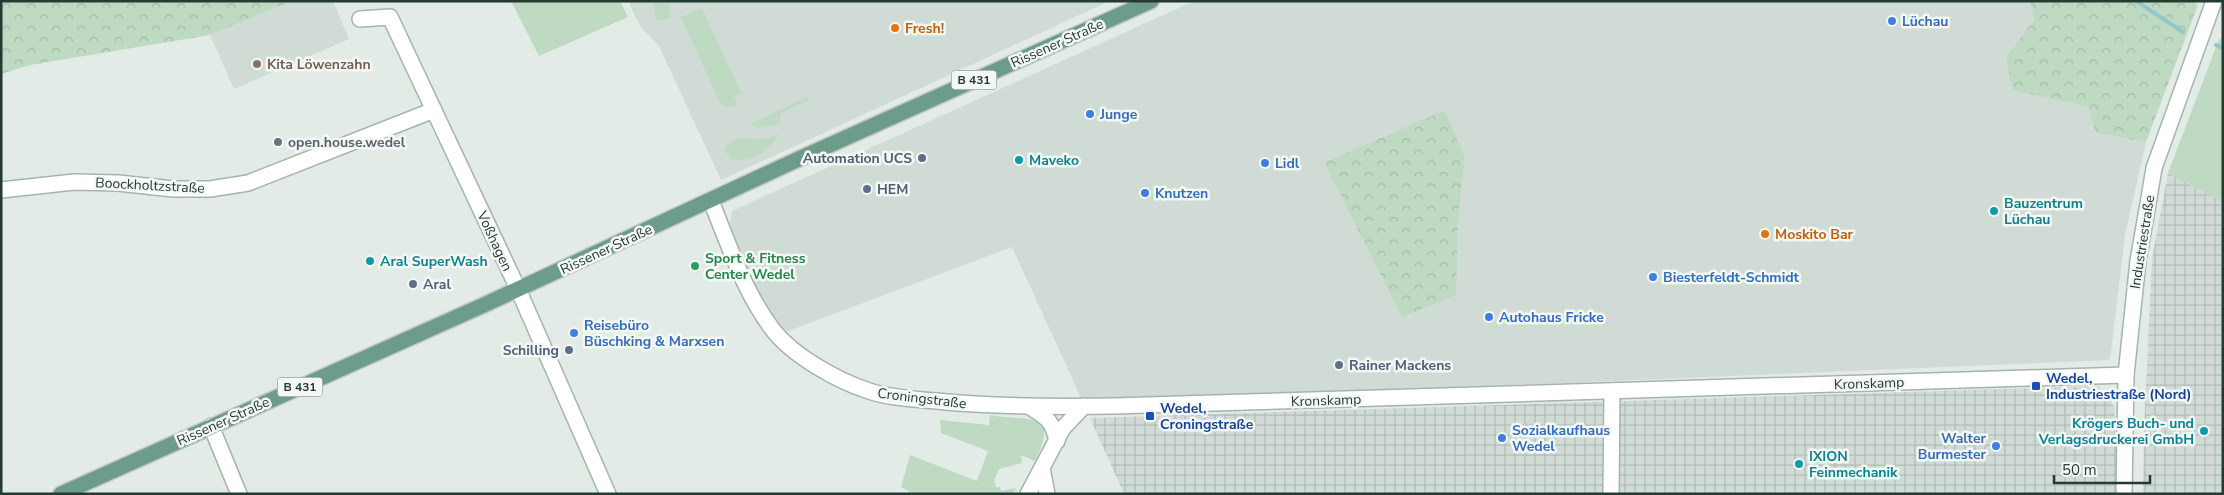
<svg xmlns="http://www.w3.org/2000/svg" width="2224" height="495" font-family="'Nunito Sans',sans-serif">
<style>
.built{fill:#d1dbd5}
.industrial{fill:url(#industrial-grid)}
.grass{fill:#bedac3}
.forest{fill:url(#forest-crowns)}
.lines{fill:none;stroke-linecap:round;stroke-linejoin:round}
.stream{stroke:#91c8ca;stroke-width:4}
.street-casing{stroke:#a6b3ad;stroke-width:18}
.secondary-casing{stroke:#a3b6ad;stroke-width:18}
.primary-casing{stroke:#c2c8c6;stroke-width:18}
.street{stroke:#fff;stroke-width:15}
.secondary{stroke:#fff;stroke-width:15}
.primary{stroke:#6d9c8a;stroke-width:15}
.shop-dot{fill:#3f7fe0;stroke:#f3f8f5;stroke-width:2}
.food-dot{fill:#e8710a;stroke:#f3f8f5;stroke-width:2}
.education-dot{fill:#8d6e63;stroke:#f3f8f5;stroke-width:2}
.worship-dot{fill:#6b7280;stroke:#f3f8f5;stroke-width:2}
.service-dot{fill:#5c6f8a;stroke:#f3f8f5;stroke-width:2}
.culture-dot{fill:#0f9aa8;stroke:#f3f8f5;stroke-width:2}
.leisure-dot{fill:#2e9e5b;stroke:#f3f8f5;stroke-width:2}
.transit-dot{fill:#1a4fb4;stroke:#f3f8f5;stroke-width:2}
.labels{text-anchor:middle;stroke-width:5;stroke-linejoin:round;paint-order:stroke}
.shield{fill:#f3f8f5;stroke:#63746c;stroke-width:1}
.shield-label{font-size:12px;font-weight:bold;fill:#253b32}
.shop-label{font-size:14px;font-weight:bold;fill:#366cbe;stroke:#f3f8f5;text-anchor:start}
.food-label{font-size:14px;font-weight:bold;fill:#c56008;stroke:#f3f8f5;text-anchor:start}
.street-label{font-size:14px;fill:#253b32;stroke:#f3f8f5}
.education-label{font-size:14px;font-weight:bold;fill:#785e54;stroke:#f3f8f5;text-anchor:start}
.worship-label{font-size:14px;font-weight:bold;fill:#5b616d;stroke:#f3f8f5;text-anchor:start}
.service-label{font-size:14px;font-weight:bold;fill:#4e5e75;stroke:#f3f8f5;text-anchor:start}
.culture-label{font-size:14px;font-weight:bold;fill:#0d838f;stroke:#f3f8f5;text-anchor:start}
.leisure-label{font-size:14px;font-weight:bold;fill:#27864d;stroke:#f3f8f5;text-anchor:start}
.transit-label{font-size:14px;font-weight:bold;fill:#164399;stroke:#f3f8f5;text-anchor:start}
</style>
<defs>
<pattern id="industrial-grid" width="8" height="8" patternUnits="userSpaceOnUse" patternTransform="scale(1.25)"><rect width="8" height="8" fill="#d1dbd5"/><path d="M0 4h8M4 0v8" fill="none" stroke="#b3bdb7"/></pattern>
<pattern id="forest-crowns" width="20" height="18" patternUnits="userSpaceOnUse" patternTransform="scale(1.25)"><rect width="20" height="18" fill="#bedac3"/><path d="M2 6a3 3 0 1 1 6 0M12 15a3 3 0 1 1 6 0" fill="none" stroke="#a3bca8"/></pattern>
</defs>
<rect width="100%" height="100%" fill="#e3ebe7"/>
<g class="built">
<path d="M292,1H333L349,39L234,89L210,35Z"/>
<path d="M628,1H1110L721,180L659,46L640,26Z"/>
<path d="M1194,1H2030L2034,20L2006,57L2012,90L2088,107L2096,133L2146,142L2125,235L2110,360L1540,384L1082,400L1012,247L783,333L762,302L729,227L732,211Z"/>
</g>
<g class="industrial">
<path d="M2168,173L2223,202V494H2143L2144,429L2152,259Z"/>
<path d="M2099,386L2114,406L2118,494H1124L1090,418Z"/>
</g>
<g class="grass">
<path d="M511,1H620L628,17L539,56Z"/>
<path d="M652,1H670V18L656,21Z"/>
<path d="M702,8L741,93L734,96L738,105C731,108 726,108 720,103L681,17Z"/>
<path d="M2219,39L2223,40V202L2168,173Z"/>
<path d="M807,97L809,100L781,113L779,124C769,127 758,130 750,124Z"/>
<path d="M779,134C770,149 753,164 735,159L733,162L725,152L726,146C738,134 748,140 763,139C768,138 774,136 779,134Z"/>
<path d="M990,415C1026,422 1061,409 1035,461L1021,455L1022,463L999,469L994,480L996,487H1000L1001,491L1016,488L1013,494H913L901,487L910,455L977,481L988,451L941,433L940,420L989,425Z"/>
</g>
<g class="forest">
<path d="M1,1H292L210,35L30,65L1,74Z"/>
<path d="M2030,1H2192L2198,5L2146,142L2096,133L2088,107L2012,90L2006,57L2034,20Z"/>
<path d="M1445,110L1465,158L1458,218L1456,295L1402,317L1324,163Z"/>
</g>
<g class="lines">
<g class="stream">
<path d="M2136,1L2183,32"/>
<path d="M2216,45L2223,48"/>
</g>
<g class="street-casing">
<g id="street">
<path d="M360,19L390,17L518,289L608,494"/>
<path d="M1,190L74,182L118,183L173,189H210L248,183L434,110"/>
<path d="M711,201C729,245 744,292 773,330C793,356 838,381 869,391C890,398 914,399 936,401C996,407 1055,407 1114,406L2126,375"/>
<path d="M1030,407C1047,418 1052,420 1057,441"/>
<path d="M211,426L239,494"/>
<path d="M1042,468L1047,494"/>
<path d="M1028,494L1063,428L1084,406"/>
<path d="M1611,494L1612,391"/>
</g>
</g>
<g class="secondary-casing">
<path id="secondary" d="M2124,494L2126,375L2138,261L2149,198L2154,168L2214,1"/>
</g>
<g class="primary-casing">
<path id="primary" d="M61,494L486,304L803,157L1151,1"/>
</g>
<use href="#street" class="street"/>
<use href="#secondary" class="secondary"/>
<use href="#primary" class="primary"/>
</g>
<g class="shop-dot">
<circle cx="1892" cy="21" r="5"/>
<circle cx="1090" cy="114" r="5"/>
<circle cx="1265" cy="163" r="5"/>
<circle cx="1145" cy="193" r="5"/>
<circle cx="1653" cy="277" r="5"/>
<circle cx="1489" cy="317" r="5"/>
<circle cx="574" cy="333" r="5"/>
<circle cx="1502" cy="438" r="5"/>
<circle cx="1996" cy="446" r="5"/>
</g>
<g class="food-dot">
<circle cx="895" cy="28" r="5"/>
<circle cx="1765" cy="234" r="5"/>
</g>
<circle class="education-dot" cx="257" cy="64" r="5"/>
<circle class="worship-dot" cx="278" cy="142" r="5"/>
<g class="service-dot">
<circle cx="922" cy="158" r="5"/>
<circle cx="867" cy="189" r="5"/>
<circle cx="413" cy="284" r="5"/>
<circle cx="569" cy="350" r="5"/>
<circle cx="1339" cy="365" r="5"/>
</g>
<g class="culture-dot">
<circle cx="1019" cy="160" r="5"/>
<circle cx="1994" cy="211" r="5"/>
<circle cx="370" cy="261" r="5"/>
<circle cx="2204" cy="431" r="5"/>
<circle cx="1799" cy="464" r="5"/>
</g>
<circle class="leisure-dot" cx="695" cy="266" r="5"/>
<g class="transit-dot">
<rect x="2031" y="381" width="10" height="10" rx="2.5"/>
<rect x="1145" y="411" width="10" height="10" rx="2.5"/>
</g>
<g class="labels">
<g class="shield">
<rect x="951.5" y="70.5" width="45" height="19" rx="4"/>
<rect x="277.5" y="377.5" width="45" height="19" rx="4"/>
</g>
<g class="shield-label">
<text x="974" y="84">B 431</text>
<text x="300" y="391">B 431</text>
</g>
<g class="shop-label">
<text x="1902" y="26">Lüchau</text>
<text x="1100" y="119">Junge</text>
<text x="1275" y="168">Lidl</text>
<text x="1155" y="198">Knutzen</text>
<text x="1663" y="282">Biesterfeldt-Schmidt</text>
<text x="1499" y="322">Autohaus Fricke</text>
<text x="584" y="330">Reisebüro<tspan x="584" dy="16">Büschking &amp; Marxsen</tspan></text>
<text x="1512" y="435">Sozialkaufhaus<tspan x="1512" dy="16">Wedel</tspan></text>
<text x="1986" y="443" text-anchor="end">Walter<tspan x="1986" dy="16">Burmester</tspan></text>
</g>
<g class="food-label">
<text x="905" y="33">Fresh!</text>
<text x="1775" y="239">Moskito Bar</text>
</g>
<g class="street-label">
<text transform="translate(1057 43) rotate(-24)" y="5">Rissener Straße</text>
<text transform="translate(150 185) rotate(3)" y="5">Boockholtzstraße</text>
<text transform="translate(495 241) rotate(65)" y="5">Voßhagen</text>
<text transform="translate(2142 242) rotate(-81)" y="5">Industriestraße</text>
<text transform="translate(606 249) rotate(-25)" y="5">Rissener Straße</text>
<text transform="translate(1869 383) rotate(-2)" y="5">Kronskamp</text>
<text transform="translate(922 398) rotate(7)" y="5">Croningstraße</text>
<text transform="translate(1326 400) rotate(-2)" y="5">Kronskamp</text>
<text transform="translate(223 421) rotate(-24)" y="5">Rissener Straße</text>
</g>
<g class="education-label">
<text x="267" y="69">Kita Löwenzahn</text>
</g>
<g class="worship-label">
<text x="288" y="147">open.house.wedel</text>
</g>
<g class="service-label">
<text x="912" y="163" text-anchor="end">Automation UCS</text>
<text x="877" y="194">HEM</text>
<text x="423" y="289">Aral</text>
<text x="559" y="355" text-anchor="end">Schilling</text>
<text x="1349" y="370">Rainer Mackens</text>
</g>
<g class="culture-label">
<text x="1029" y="165">Maveko</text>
<text x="2004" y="208">Bauzentrum<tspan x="2004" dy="16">Lüchau</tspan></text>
<text x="380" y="266">Aral SuperWash</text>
<text x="2194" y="428" text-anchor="end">Krögers Buch- und<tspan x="2194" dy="16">Verlagsdruckerei GmbH</tspan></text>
<text x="1809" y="461">IXION<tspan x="1809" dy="16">Feinmechanik</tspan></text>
</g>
<g class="leisure-label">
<text x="705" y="263">Sport &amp; Fitness<tspan x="705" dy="16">Center Wedel</tspan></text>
</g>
<g class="transit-label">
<text x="2046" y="383">Wedel,<tspan x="2046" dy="16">Industriestraße (Nord)</tspan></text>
<text x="1160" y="413">Wedel,<tspan x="1160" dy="16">Croningstraße</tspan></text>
</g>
</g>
<rect width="2224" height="495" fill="none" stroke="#253b32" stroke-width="5"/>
<path d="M2054 475v8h96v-8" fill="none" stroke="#253b32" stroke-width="2.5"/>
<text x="2062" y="475" font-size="15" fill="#253b32" stroke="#f3f8f5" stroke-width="4" paint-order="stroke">50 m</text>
</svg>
